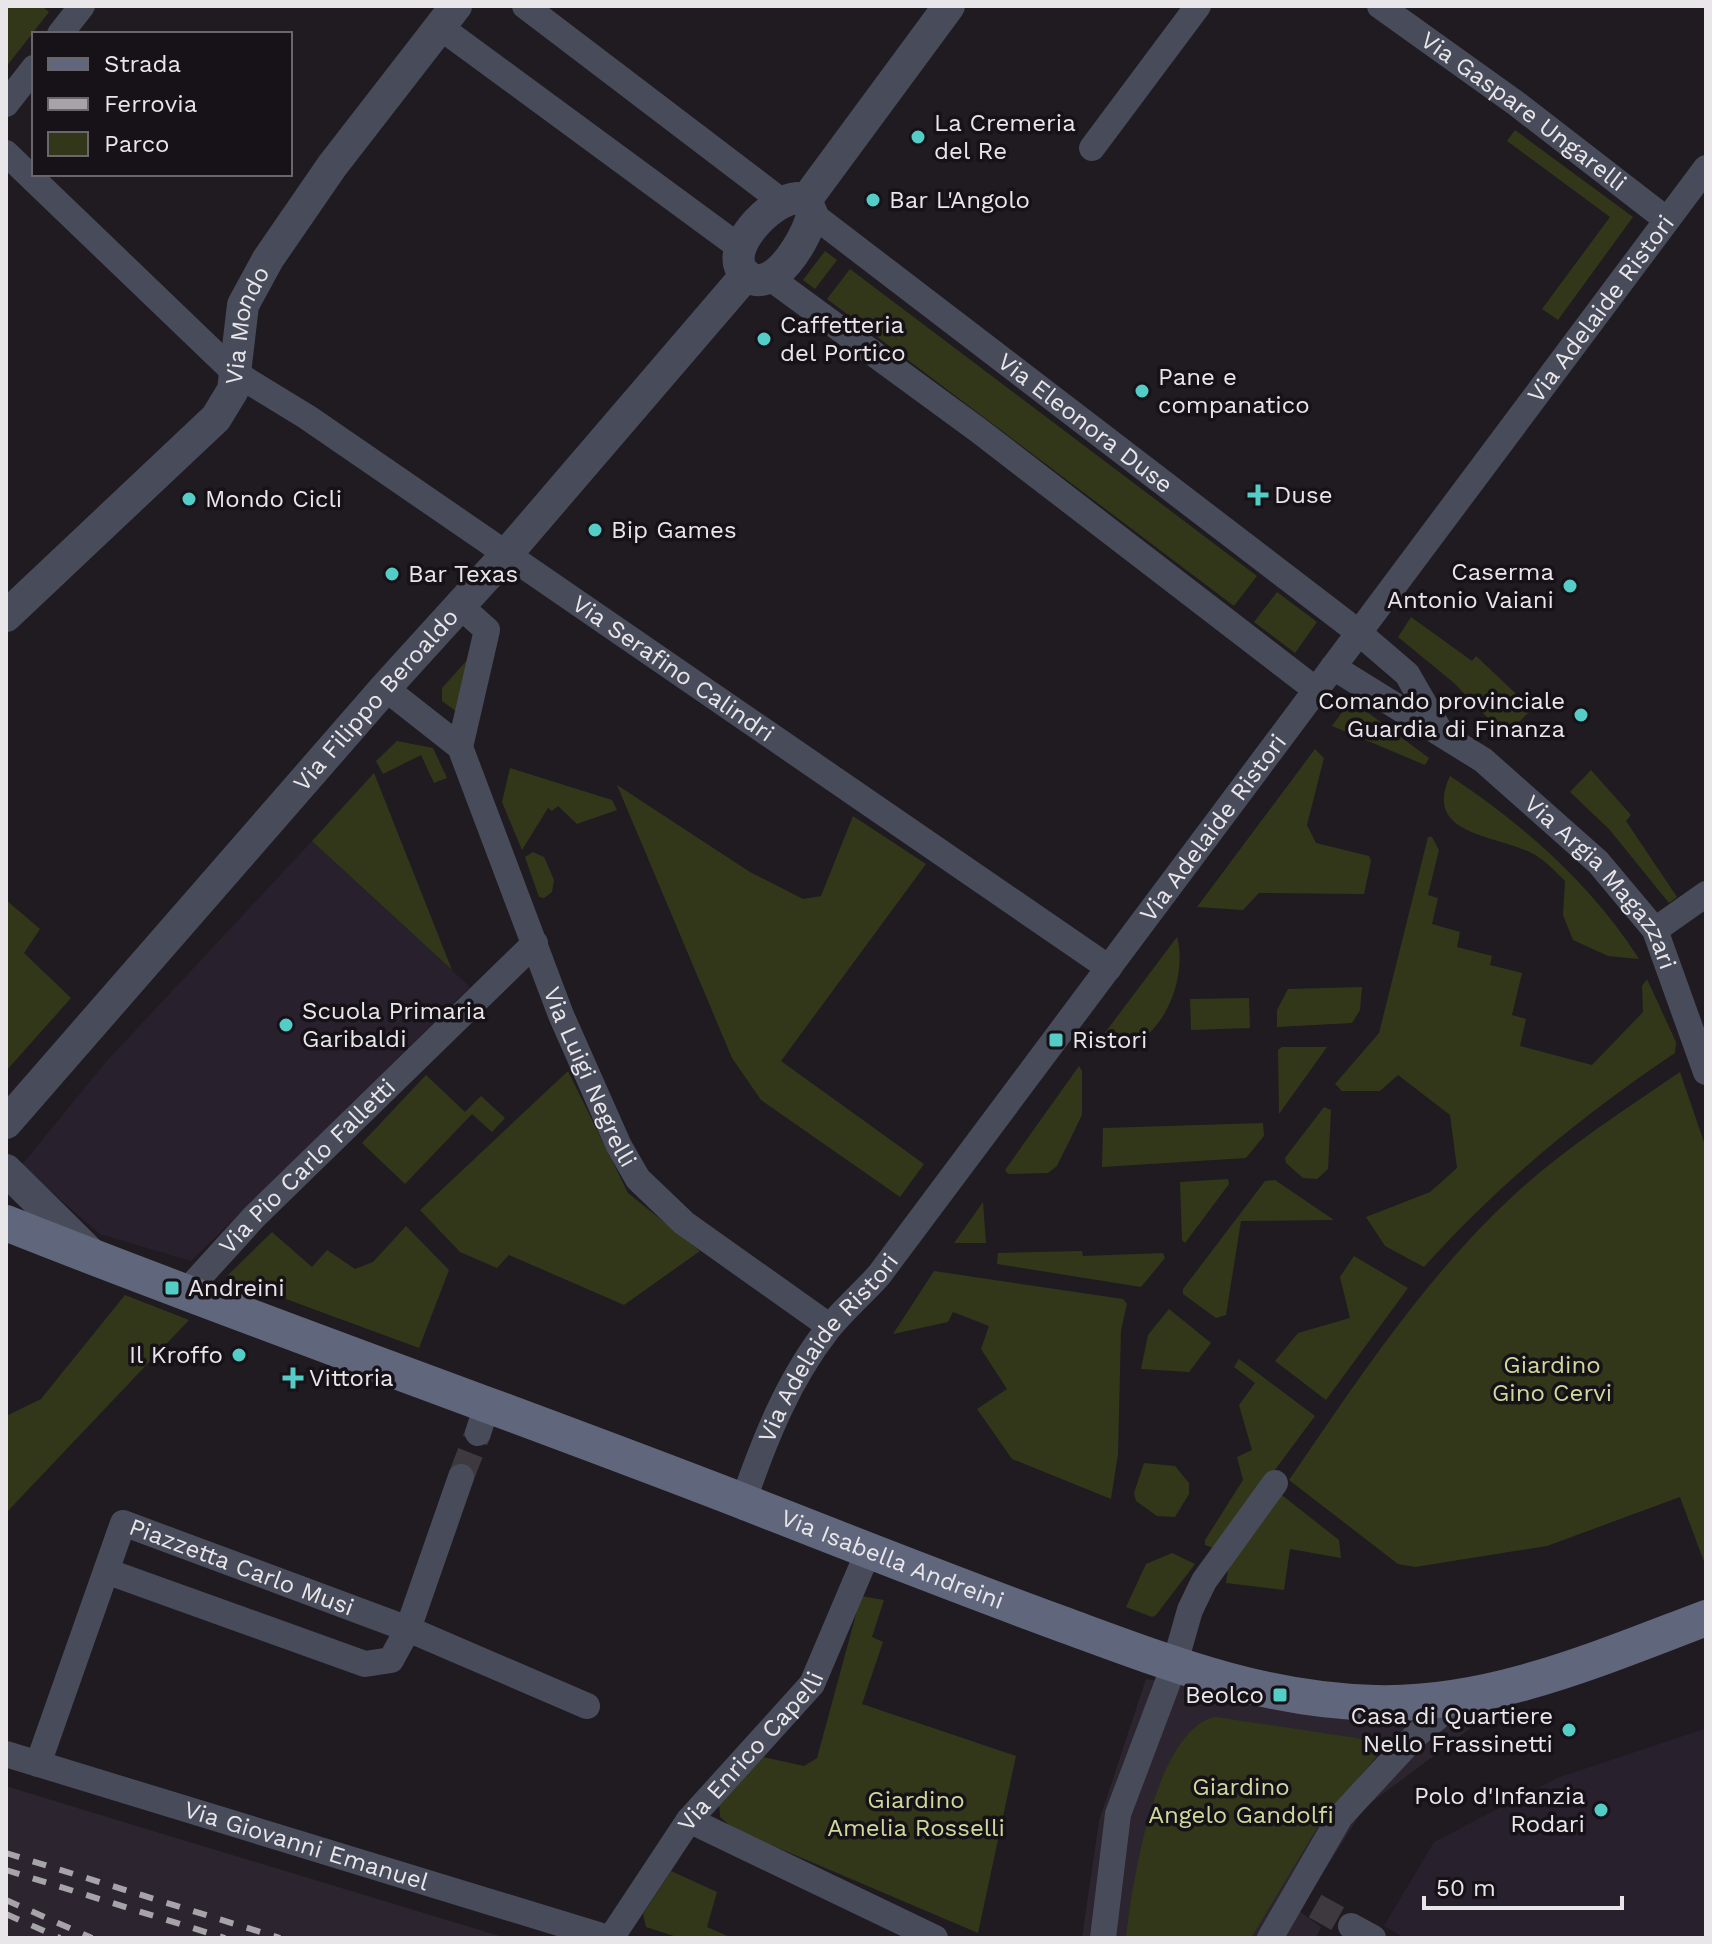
<svg xmlns="http://www.w3.org/2000/svg" width="1712" height="1944" font-family="'Work Sans',sans-serif">
<style>
.built{fill:#2c252f}
.education{fill:#29202e}
.green{fill:#32371a}
.lines{fill:none;stroke-linecap:round;stroke-linejoin:round}
.minor-tunnel{stroke:#3d393f;stroke-width:26;stroke-dasharray:26 13;stroke-linecap:butt}
.minor{stroke:#484c5a;stroke-width:26}
.tertiary{stroke:#484c5a;stroke-width:32}
.secondary{stroke:#60677c;stroke-width:36}
.rail{stroke:#a7a4a9;stroke-width:6;stroke-dasharray:14 14;stroke-linecap:butt}
.poi-dot{fill:#54cdc6;stroke:#161218;stroke-width:3}
.labels{text-anchor:middle;stroke-width:7;stroke-linejoin:round;paint-order:stroke}
.street-label{font-size:24px;fill:#e9e6ea;stroke:#161218}
.poi-label{font-size:24px;fill:#e9e6ea;stroke:#161218;text-anchor:start}
.park-label{font-size:24px;fill:#ceda9c;stroke:#161218}
</style>
<rect width="100%" height="100%" fill="#1f1b21"/>
<g class="built">
<path d="M1146,1679L1184,1684L1333,1718L1410,1725L1487,1716L1364,1808L1299,1911L1321,1927L1316,1938H1082L1099,1821Z"/>
<path d="M6,1786L61,1803L506,1938H6Z"/>
</g>
<g class="education">
<path d="M312,841L470,987L191,1261L100,1234L21,1166L105,1063Z"/>
<path d="M1704,1729L1706,1938H1405L1384,1926L1434,1842L1557,1778Z"/>
</g>
<g class="green">
<path d="M6,6H42L49,12L6,67Z"/>
<path d="M1515,130L1633,217L1558,320L1542,309L1610,217L1507,141Z"/>
<path d="M825,251L837,260L815,289L803,280Z"/>
<path d="M850,269L1257,576L1234,606L827,299Z"/>
<path d="M1277,592L1317,622L1295,653L1254,622Z"/>
<path d="M1411,617L1472,661L1476,656L1532,709L1505,736L1454,683L1398,637Z"/>
<path d="M470,657L457,712L442,701V688Z"/>
<path d="M1351,700L1429,758L1425,765L1332,726Z"/>
<path d="M397,741L433,748L447,778L434,783L421,755L383,774L376,761Z"/>
<path d="M1315,749L1324,758L1307,825L1316,843L1369,856L1371,861L1364,894L1259,893L1243,910L1197,907Z"/>
<path d="M510,768L612,800L617,810L577,824L558,806L552,811L548,808L522,850L502,802Z"/>
<path d="M1591,770L1631,815L1626,821L1677,897L1669,903L1609,829L1570,792Z"/>
<path d="M374,773L452,970L312,841Z"/>
<path d="M1450,776C1523,824 1592,885 1639,959L1608,956L1573,940L1563,915L1565,881C1553,869 1541,856 1525,850C1487,834 1424,832 1450,776Z"/>
<path d="M617,785L750,872L803,899L821,896L853,816L926,864L781,1061L924,1164L900,1197L761,1100L732,1058Z"/>
<path d="M1428,837H1432L1439,850L1428,895L1438,898L1432,924L1460,932L1457,947L1492,956L1490,965L1522,973L1512,1015L1526,1019L1520,1046L1592,1065L1643,1012L1642,986L1647,979L1676,1042L1675,1053C1582,1115 1499,1184 1424,1267L1385,1246L1366,1217L1430,1192L1457,1168L1450,1115L1398,1075L1380,1091H1342L1335,1084L1379,1033Z"/>
<path d="M533,852L544,857L554,880L552,892L544,898L539,897L525,857Z"/>
<path d="M6,900L40,929L24,953L71,998L6,1071Z"/>
<path d="M1177,937C1190,983 1154,1065 1095,1046Z"/>
<path d="M1362,987L1360,1010L1352,1023L1277,1027V1010L1288,989Z"/>
<path d="M1249,998L1250,1028L1191,1030L1190,999Z"/>
<path d="M1282,1047H1327L1279,1114L1278,1050Z"/>
<path d="M1079,1066L1082,1071V1115L1057,1166L1048,1173L1008,1174L1005,1170Z"/>
<path d="M568,1071L628,1193L700,1251L624,1305L509,1255L497,1268L460,1252L420,1210Z"/>
<path d="M1680,1072L1706,1148V1567L1680,1497L1547,1546L1415,1567L1398,1564L1289,1480C1357,1381 1425,1277 1514,1195C1565,1148 1623,1111 1680,1072Z"/>
<path d="M426,1075L465,1112L481,1096L505,1118L492,1132L472,1114L405,1184L362,1143Z"/>
<path d="M1324,1107L1331,1110L1328,1169L1317,1179L1303,1178L1286,1163L1285,1158Z"/>
<path d="M1263,1123L1264,1136L1246,1158L1102,1167L1103,1128Z"/>
<path d="M1228,1179L1229,1184L1185,1243L1182,1240L1180,1182Z"/>
<path d="M1275,1180L1334,1220L1241,1221L1226,1315L1216,1318L1183,1294V1289L1265,1181Z"/>
<path d="M983,1202L986,1243H954Z"/>
<path d="M406,1226L449,1270L419,1348L226,1277L272,1232L312,1267L327,1250L355,1269L373,1262Z"/>
<path d="M1082,1251L1083,1256L1163,1253L1165,1258L1141,1287L997,1264L998,1253Z"/>
<path d="M1354,1256L1408,1288L1326,1400L1275,1361L1298,1333L1350,1318L1340,1277Z"/>
<path d="M934,1271L1123,1299L1127,1304L1121,1330L1118,1454L1111,1499L1012,1459L977,1409L1007,1389L981,1349L989,1326L953,1312L948,1322L893,1334Z"/>
<path d="M125,1295L189,1320L6,1513V1416L41,1399Z"/>
<path d="M1169,1309L1211,1343L1189,1372L1141,1369L1148,1335Z"/>
<path d="M1239,1359L1315,1416L1216,1549L1205,1545V1540L1243,1480L1237,1457L1252,1450L1239,1405L1255,1383L1234,1367Z"/>
<path d="M1144,1463L1175,1466L1189,1483V1494L1175,1517L1157,1516L1136,1501L1134,1493Z"/>
<path d="M1278,1492L1339,1540L1341,1558L1290,1549L1284,1590L1226,1583L1228,1568Z"/>
<path d="M1172,1553L1195,1564L1156,1615L1152,1617L1126,1607L1146,1564Z"/>
<path d="M861,1596L884,1600L872,1637L883,1642L862,1704L1016,1756L978,1933L734,1829L720,1817L719,1801L763,1757L804,1766L817,1758Z"/>
<path d="M1216,1717L1356,1738L1372,1743L1376,1757L1317,1828L1251,1938H1126C1132,1886 1155,1728 1216,1717Z"/>
<path d="M671,1871L717,1892L707,1927L732,1938H680L646,1927L643,1914Z"/>
</g>
<g class="lines">
<g class="minor-tunnel">
<path d="M461,1477L478,1433"/>
<path d="M1315,1906L1351,1926"/>
</g>
<g class="minor">
<path d="M525,6L780,200"/>
<path id="s1" d="M1380,6L1517,104L1667,220"/>
<path d="M440,27L742,249"/>
<path d="M60,34L82,6"/>
<path d="M6,104L34,68"/>
<path d="M1092,148L1198,6"/>
<path id="s2" d="M6,153L235,373L307,417L1109,968"/>
<path id="s3" d="M812,214L1358,632L1407,674L1441,733"/>
<path d="M769,277L978,430L1316,690"/>
<path d="M459,605L487,630L460,747"/>
<path id="s4" d="M1333,667L1483,760L1598,862L1655,930L1706,1072"/>
<path id="s5" d="M385,688L460,747L561,1015L619,1146L638,1179L684,1223L829,1326"/>
<path d="M1655,930L1706,894"/>
<path id="s6" d="M185,1293L254,1217L535,943"/>
<path d="M478,1433L487,1405"/>
<path d="M461,1477L408,1629L587,1706"/>
<path id="s7" d="M743,1502C764,1441 788,1380 828,1329C843,1310 863,1293 879,1275L1706,168"/>
<path id="s8" d="M6,1754L608,1938"/>
<path id="s9" d="M38,1764L123,1523L408,1629L391,1660L365,1664L106,1571"/>
<path d="M689,1820L935,1938"/>
<path d="M1351,1926L1373,1938"/>
<path id="s10" d="M611,1938L689,1820L812,1684L868,1552"/>
<path d="M1103,1938L1118,1814L1174,1666L1190,1610L1204,1581L1275,1483"/>
<path d="M1270,1938L1340,1817L1415,1736L1464,1695"/>
</g>
<g class="tertiary">
<path d="M797,198L806,200L812,214C809,235 771,302 744,273C722,249 772,199 797,198Z"/>
<path d="M806,200L949,6"/>
<path id="s11" d="M6,616L216,418L233,390L243,305L268,259L332,166L456,6"/>
<path id="s12" d="M6,1123L385,688L505,556L746,275"/>
<path d="M6,1170L92,1255"/>
</g>
<path class="secondary" id="s13" d="M6,1223C250,1320 497,1406 742,1501C849,1543 955,1585 1062,1624C1166,1662 1264,1701 1376,1703C1491,1706 1600,1658 1706,1618"/>
<g class="rail">
<path d="M6,1853L280,1938"/>
<path d="M6,1870L225,1938"/>
<path d="M6,1900L92,1938"/>
<path d="M6,1914L60,1938"/>
</g>
</g>
<g class="poi-dot">
<circle cx="918" cy="137" r="8"/>
<circle cx="873" cy="200" r="8"/>
<circle cx="764" cy="339" r="8"/>
<circle cx="1142" cy="391" r="8"/>
<path d="M1254 483h8v8h8v8h-8v8h-8v-8h-8v-8h8z"/>
<circle cx="189" cy="499" r="8"/>
<circle cx="595" cy="530" r="8"/>
<circle cx="392" cy="574" r="8"/>
<circle cx="1570" cy="586" r="8"/>
<circle cx="1581" cy="715" r="8"/>
<circle cx="286" cy="1025" r="8"/>
<rect x="1048" y="1032" width="16" height="16" rx="4"/>
<rect x="164" y="1280" width="16" height="16" rx="4"/>
<circle cx="239" cy="1355" r="8"/>
<path d="M289 1366h8v8h8v8h-8v8h-8v-8h-8v-8h8z"/>
<rect x="1272" y="1687" width="16" height="16" rx="4"/>
<circle cx="1569" cy="1730" r="8"/>
<circle cx="1601" cy="1810" r="8"/>
</g>
<g class="labels">
<g class="street-label">
<text dy="8" stroke="none"><textPath href="#s1" startOffset="178">Via Gaspare Ungarelli</textPath></text>
<text dy="8" stroke="none"><textPath href="#s7" startOffset="1474">Via Adelaide Ristori</textPath></text>
<text dy="8" stroke="none"><textPath href="#s11" startOffset="388">Via Mondo</textPath></text>
<text dy="8" stroke="none"><textPath href="#s3" startOffset="344">Via Eleonora Duse</textPath></text>
<text dy="8" stroke="none"><textPath href="#s2" startOffset="846">Via Serafino Calindri</textPath></text>
<text dy="8" stroke="none"><textPath href="#s12" startOffset="562">Via Filippo Beroaldo</textPath></text>
<text dy="8" stroke="none"><textPath href="#s7" startOffset="826">Via Adelaide Ristori</textPath></text>
<text dy="8" stroke="none"><textPath href="#s4" startOffset="348">Via Argia Magazzari</textPath></text>
<text dy="8" stroke="none"><textPath href="#s5" startOffset="450">Via Luigi Negrelli</textPath></text>
<text dy="8" stroke="none"><textPath href="#s6" startOffset="176">Via Pio Carlo Falletti</textPath></text>
<text dy="8" stroke="none"><textPath href="#s7" startOffset="178">Via Adelaide Ristori</textPath></text>
<text dy="8" stroke="none"><textPath href="#s13" startOffset="948">Via Isabella Andreini</textPath></text>
<text dy="8" stroke="none"><textPath href="#s9" startOffset="382">Piazzetta Carlo Musi</textPath></text>
<text dy="8" stroke="none"><textPath href="#s10" startOffset="234">Via Enrico Capelli</textPath></text>
<text dy="8" stroke="none"><textPath href="#s8" startOffset="314">Via Giovanni Emanuel</textPath></text>
</g>
<g class="poi-label">
<text x="934" y="131">La Cremeria<tspan x="934" dy="28">del Re</tspan></text>
<text x="889" y="208">Bar L'Angolo</text>
<text x="780" y="333">Caffetteria<tspan x="780" dy="28">del Portico</tspan></text>
<text x="1158" y="385">Pane e<tspan x="1158" dy="28">companatico</tspan></text>
<text x="1274" y="503">Duse</text>
<text x="205" y="507">Mondo Cicli</text>
<text x="611" y="538">Bip Games</text>
<text x="1554" y="580" text-anchor="end">Caserma<tspan x="1554" dy="28">Antonio Vaiani</tspan></text>
<text x="408" y="582">Bar Texas</text>
<text x="1565" y="709" text-anchor="end">Comando provinciale<tspan x="1565" dy="28">Guardia di Finanza</tspan></text>
<text x="302" y="1019">Scuola Primaria<tspan x="302" dy="28">Garibaldi</tspan></text>
<text x="1072" y="1048">Ristori</text>
<text x="188" y="1296">Andreini</text>
<text x="223" y="1363" text-anchor="end">Il Kroffo</text>
<text x="309" y="1386">Vittoria</text>
<text x="1264" y="1703" text-anchor="end">Beolco</text>
<text x="1553" y="1724" text-anchor="end">Casa di Quartiere<tspan x="1553" dy="28">Nello Frassinetti</tspan></text>
<text x="1585" y="1804" text-anchor="end">Polo d'Infanzia<tspan x="1585" dy="28">Rodari</tspan></text>
</g>
<g class="park-label">
<text x="1552" y="1373">Giardino<tspan x="1552" dy="28">Gino Cervi</tspan></text>
<text x="1241" y="1795">Giardino<tspan x="1241" dy="28">Angelo Gandolfi</tspan></text>
<text x="916" y="1808">Giardino<tspan x="916" dy="28">Amelia Rosselli</tspan></text>
</g>
</g>
<rect width="1712" height="1944" fill="none" stroke="#e9e6ea" stroke-width="16"/>
<rect x="32" y="32" width="260" height="144" fill="#161218" stroke="#6a676c" stroke-width="2"/>
<rect x="48" y="58" width="40" height="12" fill="#60677c" stroke="#6a676c" stroke-width="2"/>
<text x="104" y="72" font-size="24" fill="#e9e6ea">Strada</text>
<rect x="48" y="98" width="40" height="12" fill="#a7a4a9" stroke="#6a676c" stroke-width="2"/>
<text x="104" y="112" font-size="24" fill="#e9e6ea">Ferrovia</text>
<rect x="48" y="132" width="40" height="24" fill="#32371a" stroke="#6a676c" stroke-width="2"/>
<text x="104" y="152" font-size="24" fill="#e9e6ea">Parco</text>
<path d="M1424 1896v12h198v-12" fill="none" stroke="#e9e6ea" stroke-width="4"/>
<text x="1436" y="1896" font-size="24" fill="#e9e6ea" stroke="#161218" stroke-width="6" paint-order="stroke">50 m</text>
</svg>
